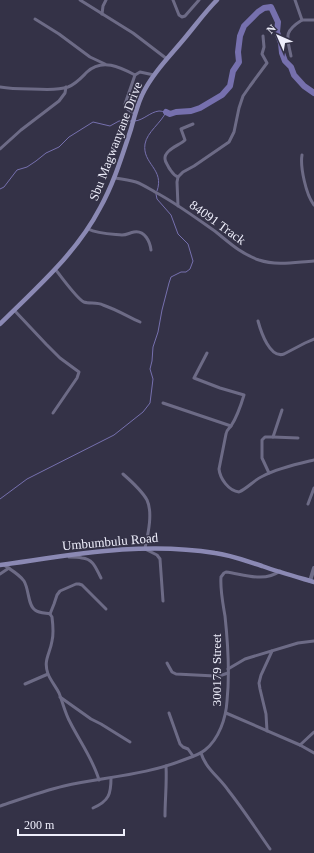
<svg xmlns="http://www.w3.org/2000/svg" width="314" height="853" font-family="Georgia,serif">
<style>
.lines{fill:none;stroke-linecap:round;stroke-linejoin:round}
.stream{stroke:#7670ae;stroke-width:1}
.river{stroke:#7670ae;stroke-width:6}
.minor{stroke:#6d6b86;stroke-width:3}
.tertiary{stroke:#6d6b86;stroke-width:4}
.secondary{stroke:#8b89b4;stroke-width:4.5}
.labels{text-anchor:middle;stroke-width:3;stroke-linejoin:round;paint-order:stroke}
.street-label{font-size:13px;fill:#eeeefb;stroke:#343247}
</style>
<rect width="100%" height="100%" fill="#343247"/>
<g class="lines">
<g class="stream">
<path d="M135,121C144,120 150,112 159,111C162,111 164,112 166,112C161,123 147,132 145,144C142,164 165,169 157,191"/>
<path d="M0,189L4,187L17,170L27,167L36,161L46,153L59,147L69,137L93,122L110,126L119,121H132"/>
<path d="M0,499L27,479L114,435L143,412L150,403L153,379L150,369L152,361L153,347L158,332L162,310L169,283L171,277L181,272H186L190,269L193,261L188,244L178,234L171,215L157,199L156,194"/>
</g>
<path class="river" d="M166,112L170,114L176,112L191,111L200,108L222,95L230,86L233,71L239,62L238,52L240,36L244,26L258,12L264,8L271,7L278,22L277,32L281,43L282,53L285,61L291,67L294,75L304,86L314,93"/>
<g class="minor">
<path d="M80,0L133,33L167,59"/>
<path d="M173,0L179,15L182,17L185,16L199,0"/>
<path d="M295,0L302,20H314"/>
<path d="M102,14L103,6L106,0"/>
<path d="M35,19L59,34L90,57L105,64"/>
<path d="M291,56C287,37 283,32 302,20"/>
<path d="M135,75L125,104C126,110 130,111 135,113"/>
<path d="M0,87C10,89 21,89 31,89C43,89 56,91 68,87C76,84 81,78 87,72C102,58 120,67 135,75L140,72L154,75"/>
<path d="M0,149L21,130L59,101L65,93L66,87"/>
<path d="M302,155C300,167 306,195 314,205"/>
<path d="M178,177C173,175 172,172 169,168C168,165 165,162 165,159C164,150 180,145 185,140L181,129L193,124"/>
<path d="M115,178C122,179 129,180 136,182C142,184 148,188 155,192C176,203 196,218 216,232C231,244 240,253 259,260C277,266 296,262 314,261"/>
<path d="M178,206L177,182L178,177L183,172L194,166L229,142L234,132L239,108L243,96L250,86L267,63L262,54L264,47L263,36"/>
<path d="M88,229C98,234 111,234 122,235C127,235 129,233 134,232C145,230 150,242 151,250"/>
<path d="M55,269C61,276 77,299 84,302C89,304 97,302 103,305C115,309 127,316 140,322"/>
<path d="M14,310L46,344L60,358L79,372L77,378L53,413"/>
<path d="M258,321C261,332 270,359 284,354L305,343L314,339"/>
<path d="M207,353L194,378L220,388L244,395C241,405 237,417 231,426C229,429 227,429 226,434L219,469C220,479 229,491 239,492C248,488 254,480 263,476C278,468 297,464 314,460"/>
<path d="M163,403L231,426"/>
<path d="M273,437L298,438"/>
<path d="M269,473L262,458V440L265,437H273L282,410"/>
<path d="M123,474C131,481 142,491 147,500C153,513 148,534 145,548"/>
<path d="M308,504L314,488"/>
<path d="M145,549L157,555L160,559L163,601"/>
<path d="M69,557C73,557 78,557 82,558C94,559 96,569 101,578"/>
<path d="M4,565C11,570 19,574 24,581C29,589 28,606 35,610C39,613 45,613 50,614L52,617C53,625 54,633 52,641C50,654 43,660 48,674C51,681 56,687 59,693C63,703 65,713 70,722C80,742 93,759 99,780"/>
<path d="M0,574L9,568"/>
<path d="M50,614L54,604L57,595L60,591L76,584H79L82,585L106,609"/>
<path d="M167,663L172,672L176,674L215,676H219L228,673"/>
<path d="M228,669L245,659L298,643L314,641"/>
<path d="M25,684L48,674"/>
<path d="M60,697L91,719L101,724L130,742"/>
<path d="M169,713L180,744L183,747L188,749L193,756"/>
<path d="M226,713L300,745L314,753"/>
<path d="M267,731L266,714L260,689L259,683L261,675L272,651"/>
<path d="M300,745L314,732"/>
<path d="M201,753C206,769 219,777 228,790C243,809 256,829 270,849"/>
<path d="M0,806C21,799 43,791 64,786C105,777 147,775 186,759C192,757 200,754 205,750C219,739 226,718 227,701C230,673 228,644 225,616C223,604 220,590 221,577L224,573L226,572C243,574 264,583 280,571"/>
<path d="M93,808C109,801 111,794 111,778"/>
<path d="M165,816C165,799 167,783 166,766"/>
</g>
<path class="tertiary" d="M310,581L314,568"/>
<g class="secondary">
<path d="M0,324C36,288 76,254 100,208C114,183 122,156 131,129C134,118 137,106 142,95C152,74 169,57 184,39C195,26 205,12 217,0"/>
<path d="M0,565C72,555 142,541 215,553C231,555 246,561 262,566C279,572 297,577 314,582"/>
</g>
</g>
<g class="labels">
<g class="street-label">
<text transform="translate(115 141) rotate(-69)" y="5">Sbu Magwanyane Drive</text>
<text transform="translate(218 222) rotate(36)" y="5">84091 Track</text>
<text transform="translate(110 541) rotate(-5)" y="5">Umbumbulu Road</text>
<text transform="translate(216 670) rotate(-90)" y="5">300179 Street</text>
</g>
</g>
<g transform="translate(278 36) rotate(315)" stroke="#343247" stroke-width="3" paint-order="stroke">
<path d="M0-3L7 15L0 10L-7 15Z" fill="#eeeefb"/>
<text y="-6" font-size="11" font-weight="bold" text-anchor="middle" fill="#eeeefb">N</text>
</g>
<path d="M18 829v6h106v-6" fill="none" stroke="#eeeefb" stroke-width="2"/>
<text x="24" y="829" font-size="12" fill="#eeeefb" stroke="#343247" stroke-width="3" paint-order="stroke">200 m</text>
</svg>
